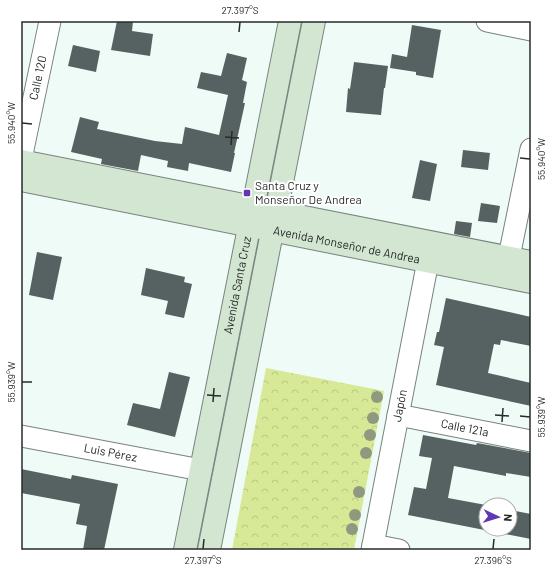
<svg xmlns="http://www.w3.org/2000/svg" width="552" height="571" font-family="Barlow,sans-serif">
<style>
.park{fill:url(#park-crowns)}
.building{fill:#566261}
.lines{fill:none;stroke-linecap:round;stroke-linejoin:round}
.minor-casing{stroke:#78837e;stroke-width:23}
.secondary-casing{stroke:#78837e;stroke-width:24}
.minor{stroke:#fff;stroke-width:21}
.secondary{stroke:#d2e6d2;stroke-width:22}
.tree{fill:#8f9980}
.ticks{fill:none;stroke:#272b29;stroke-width:1.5}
.poi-dot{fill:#6238b0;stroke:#fff;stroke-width:1.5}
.labels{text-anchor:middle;stroke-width:4;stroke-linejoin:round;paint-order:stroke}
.street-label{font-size:12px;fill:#272b29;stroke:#fff}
.poi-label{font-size:12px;fill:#272b29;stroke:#fff;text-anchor:start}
.neatline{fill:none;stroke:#272b29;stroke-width:1.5}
.ticks-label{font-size:10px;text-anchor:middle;fill:#272b29}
</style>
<defs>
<pattern id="park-crowns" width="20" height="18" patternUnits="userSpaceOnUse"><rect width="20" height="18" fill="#d7e996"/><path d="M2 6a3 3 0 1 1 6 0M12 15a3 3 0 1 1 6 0" fill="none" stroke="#b9c881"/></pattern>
</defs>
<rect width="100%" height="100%" fill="#effbf6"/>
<path class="park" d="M266,368L384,391L354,550H232Z"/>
<g class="building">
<path d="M117,21H133L132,31L153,34L150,56L111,50Z"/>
<path d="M412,25L441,30L433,78L416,75V72L390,68L392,54L407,57Z"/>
<path d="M73,45L100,51L96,72L68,66Z"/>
<path d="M227,53L247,58L242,80L247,82L243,103H245L234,153H235L231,172L189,163L188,171L167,167L168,161L141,155L138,171L101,164L102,159L71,152L80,117L99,122L97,129L155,141L182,144L185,127L219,135L228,95L197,88L201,72L221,76Z"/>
<path d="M354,62L388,66L385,88H384L381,115L346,112L348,88L350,89Z"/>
<path d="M463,150L490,153L488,170L461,167Z"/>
<path d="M420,160L437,164L430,201L412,198Z"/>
<path d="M481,203L500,206L497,223L478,221Z"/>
<path d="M456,221L472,223L470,237L454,234Z"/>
<path d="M37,252L62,257L53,300L29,295Z"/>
<path d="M146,268L185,277L184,282L192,284L184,318L165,314L168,301L141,295Z"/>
<path d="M446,298L531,317V346L501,340L500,345L494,344L488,373L531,383V406L436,385L444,347L434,345L437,332H439Z"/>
<path d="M169,372L190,377L175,437L127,425L133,403L160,409Z"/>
<path d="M423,435L476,445L477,443L531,453V477L506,473V476L454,466L448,498L486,505V529H510V510L531,514V539L408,515L414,487L426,489L432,458L419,456Z"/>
<path d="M21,469L71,479L72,475L118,484L104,550H83L87,526L76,524L80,504L21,493Z"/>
</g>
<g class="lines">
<g class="minor-casing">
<g id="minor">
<path d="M487,21L531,30"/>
<path id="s1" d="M21,159L50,21"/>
<path d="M509,257L531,149"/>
<path id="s2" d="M398,415L531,441"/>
<path id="s3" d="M21,436L201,470"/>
<path d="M373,545L399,550"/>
<path id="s4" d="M372,550L428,261"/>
</g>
</g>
<g class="secondary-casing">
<g id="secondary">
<path d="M21,161L531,262"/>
<path id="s5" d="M21,180L531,282"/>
<path id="s6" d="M185,550L290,21"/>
<path d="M209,550L314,21"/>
</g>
</g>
<use href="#minor" class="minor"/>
<use href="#secondary" class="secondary"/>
</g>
<g class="tree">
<circle cx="377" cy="397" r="6"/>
<circle cx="373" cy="418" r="6"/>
<circle cx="370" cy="435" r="6"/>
<circle cx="366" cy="453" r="6"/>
<circle cx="359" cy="492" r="6"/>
<circle cx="355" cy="515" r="6"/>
<circle cx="352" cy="529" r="6"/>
</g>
<path class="ticks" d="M239,32L240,22M22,123L32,124M225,137L239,138M231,145L232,131M520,158L530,159M22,382H32M207,395L221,396M213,402L214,388M495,415L509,416M520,416L530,417M502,422L503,408M203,549L204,539M493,549L494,539"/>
<rect class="poi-dot" x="243" y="189" width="8" height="8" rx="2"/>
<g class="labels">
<g class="street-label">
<text dy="4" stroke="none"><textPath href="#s1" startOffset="83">Calle 120</textPath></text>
<text dy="4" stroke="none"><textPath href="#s5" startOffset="332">Avenida Monseñor de Andrea</textPath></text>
<text dy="4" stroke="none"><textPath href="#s6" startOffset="270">Avenida Santa Cruz</textPath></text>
<text dy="4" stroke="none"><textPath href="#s4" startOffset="147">Japón</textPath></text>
<text dy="4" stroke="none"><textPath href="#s2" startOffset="68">Calle 121a</textPath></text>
<text dy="4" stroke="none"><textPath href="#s3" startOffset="91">Luis Pérez</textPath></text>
</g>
<g class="poi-label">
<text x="255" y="190">Santa Cruz y<tspan x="255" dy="14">Monseñor De Andrea</tspan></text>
</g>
</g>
<rect width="552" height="571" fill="none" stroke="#ffffff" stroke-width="44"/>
<g transform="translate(498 517) rotate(94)"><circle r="19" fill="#ffffff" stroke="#a9aaa9"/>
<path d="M0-3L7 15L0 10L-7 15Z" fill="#6238b0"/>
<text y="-6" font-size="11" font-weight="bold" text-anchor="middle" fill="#272b29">N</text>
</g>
<rect x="22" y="22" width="508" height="527" class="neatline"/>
<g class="ticks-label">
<text x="240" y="14">27.397°S</text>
<text transform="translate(11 123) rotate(-90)" y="4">55.940°W</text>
<text transform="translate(541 159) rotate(-90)" y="4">55.940°W</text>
<text transform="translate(11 382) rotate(-90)" y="4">55.939°W</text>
<text transform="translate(541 417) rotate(-90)" y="4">55.939°W</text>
<text x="203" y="564">27.397°S</text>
<text x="493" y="564">27.396°S</text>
</g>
</svg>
